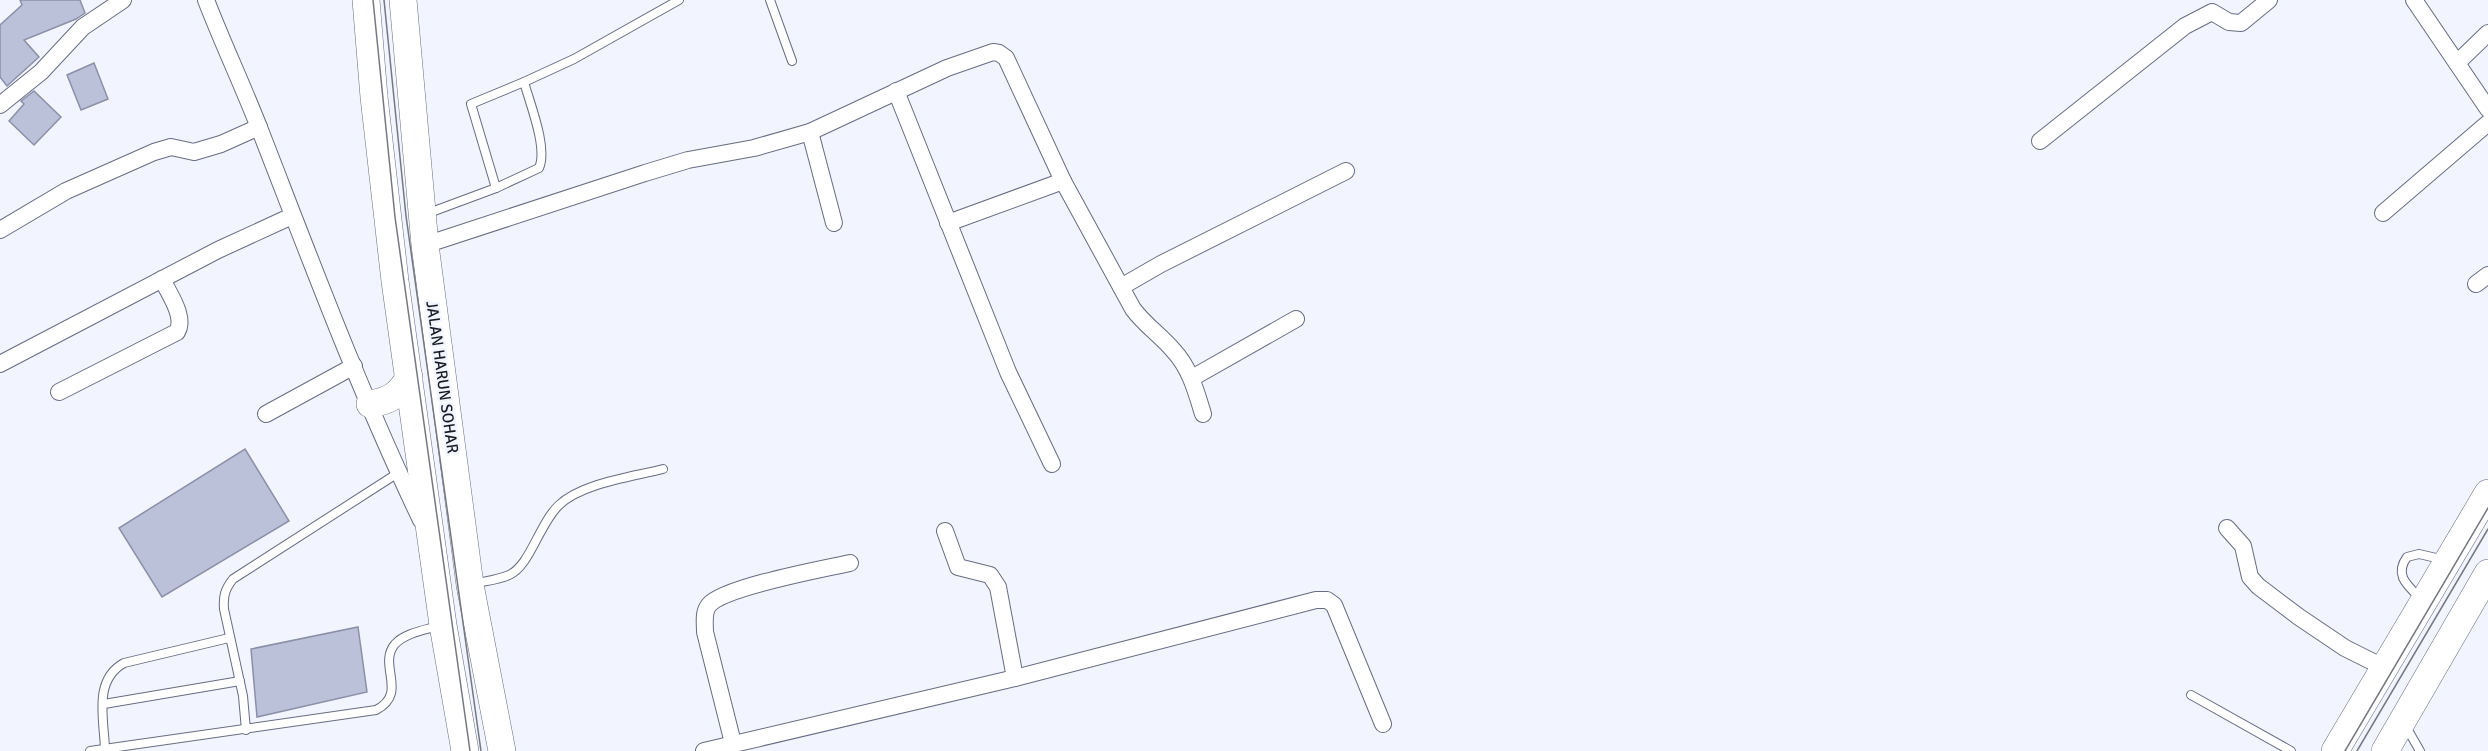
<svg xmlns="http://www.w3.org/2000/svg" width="2488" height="751" font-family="Signika,sans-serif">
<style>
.building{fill:#bbc1d9;stroke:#8b90a7;stroke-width:1.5}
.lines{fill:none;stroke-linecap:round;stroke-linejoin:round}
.service-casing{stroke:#676c82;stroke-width:10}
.minor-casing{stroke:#676c82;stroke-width:18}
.trunk-casing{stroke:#676c82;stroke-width:28}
.service{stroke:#fff;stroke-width:8}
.minor{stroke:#fff;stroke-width:16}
.trunk{stroke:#fff;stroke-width:27}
.tram{stroke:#757880;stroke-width:1.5}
.labels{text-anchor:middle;stroke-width:5;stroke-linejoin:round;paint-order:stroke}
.street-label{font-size:16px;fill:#171a22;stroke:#f2f5ff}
</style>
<rect width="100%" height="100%" fill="#f2f5ff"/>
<g class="building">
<path d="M20,0H80L85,13L76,19L24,40L39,57L7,86L0,77V25L22,5Z"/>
<path d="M94,63L108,99L81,110L67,75Z"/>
<path d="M34,91L61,117L34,145L9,121L24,104L21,101Z"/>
<path d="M245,449L289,521L162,597L119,528Z"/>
<path d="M358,627L367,692L257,717L251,649Z"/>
</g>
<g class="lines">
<g class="service-casing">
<g id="service">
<path d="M770,0L792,61"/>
<path d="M496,188L471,104L524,82"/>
<path d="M426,214L496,188L539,168C548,148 530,104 524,82L574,59L679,0"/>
<path d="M473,584C485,581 498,580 509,575C530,566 539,524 559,505C582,483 632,477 663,469"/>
<path d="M2420,598C2407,585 2394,575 2407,557L2419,554L2445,560"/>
<path d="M2191,695L2291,751"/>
<path d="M104,704L240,681"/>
<path d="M2405,725L2420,751"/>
<path d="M246,730L243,696L224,609C223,596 225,589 233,579L398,473"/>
<path d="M105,749C104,719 93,680 124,663L229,638"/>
<path d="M90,751L376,710C409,693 377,665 395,644C405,633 425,630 438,626"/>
</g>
</g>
<g class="minor-casing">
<g id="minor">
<path d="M206,0C223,44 243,86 260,130C311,261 360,393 421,520"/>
<path d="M2414,0L2488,109"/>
<path d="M2457,63L2488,33"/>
<path d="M896,91L1008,372L1052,464"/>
<path d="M0,105L41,72L83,27L123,0"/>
<path d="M810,132L834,223"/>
<path d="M2040,141L2185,26L2212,12L2229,22L2241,23L2269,0"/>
<path d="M2383,213L2488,123"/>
<path d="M948,223L1063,181"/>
<path d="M0,230L66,191L154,152L171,147L194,152L221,144L259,127"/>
<path d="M425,245L645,173L688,160L754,148L810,132L947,68L993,52L999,53L1006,58L1063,181L1133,309C1145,325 1160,335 1173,350C1190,368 1196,391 1203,414"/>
<path d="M2476,284L2488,275"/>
<path d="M1121,287L1161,264L1346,171"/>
<path d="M0,364L218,250L292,216"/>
<path d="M1192,378L1296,319"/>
<path d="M59,392L177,332C186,317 169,294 162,279"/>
<path d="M266,414L354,366"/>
<path d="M2227,528L2243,546L2250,577L2258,586L2299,617L2345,648L2385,668"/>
<path d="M945,531L958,567L990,575L998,587L1015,678"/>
<path d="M733,743L705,632C705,623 703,612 709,605C724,587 823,569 850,563"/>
<path d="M704,751L1015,678L1316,600H1327L1334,605L1383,724"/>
</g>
</g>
<g class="trunk-casing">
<g id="trunk">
<path d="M366,0L374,97L395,281L443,625L465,751"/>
<path d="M403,0L425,245L470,585L502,751"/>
<path d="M370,404C389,401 400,395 409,377"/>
<path d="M2335,751L2488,493"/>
<path d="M2385,751L2488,573"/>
</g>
</g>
<use href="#service" class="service"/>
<use href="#minor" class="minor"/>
<use href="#trunk" class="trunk"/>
<g class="tram">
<path d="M373,0L395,217L470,751"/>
<path d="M384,0L406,216L481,751"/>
<path d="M2345,751L2488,508"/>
<path d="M2357,751L2488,529"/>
</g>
</g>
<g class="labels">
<g class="street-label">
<text transform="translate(443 377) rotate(82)" y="6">JALAN HARUN SOHAR</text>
</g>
</g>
</svg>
